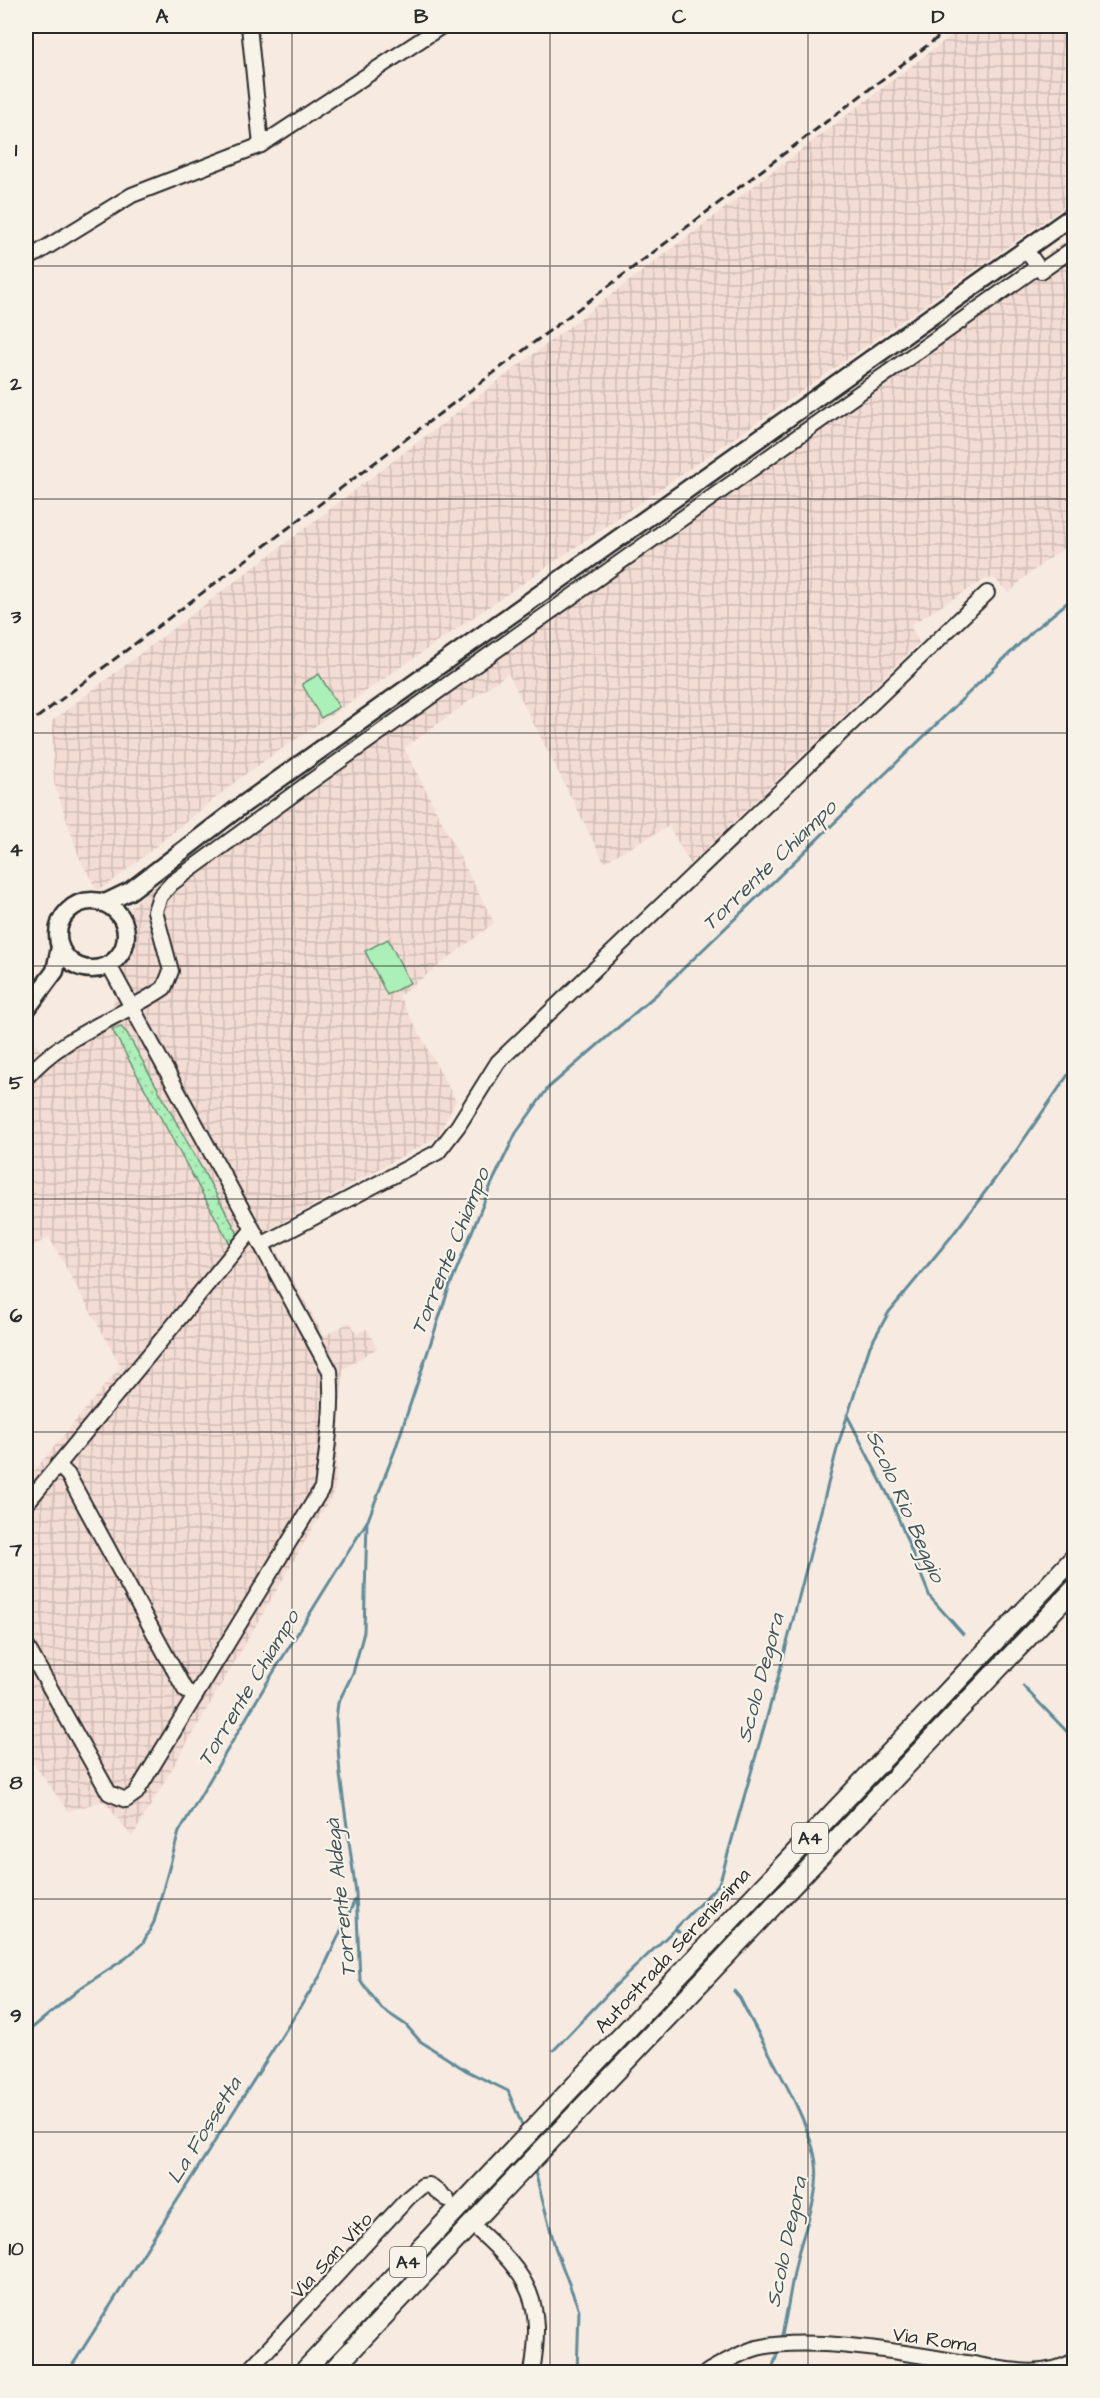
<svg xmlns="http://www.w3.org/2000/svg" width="1100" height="2398" font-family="'Architects Daughter',sans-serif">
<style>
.industrial{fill:url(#industrial-grid)}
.grass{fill:url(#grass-dots);stroke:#6b8d72;stroke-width:1.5}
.green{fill:#abefb9;stroke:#6b8d72;stroke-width:1.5}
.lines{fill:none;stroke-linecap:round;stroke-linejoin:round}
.stream{stroke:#5f8b99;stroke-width:3}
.minor-casing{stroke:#2b2b2b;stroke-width:18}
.major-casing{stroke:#2b2b2b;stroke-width:21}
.highway-casing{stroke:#2b2b2b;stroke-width:22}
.minor{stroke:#f7f3e8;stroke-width:14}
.major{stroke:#f7f3e8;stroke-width:16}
.highway{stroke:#f7f3e8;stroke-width:18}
.rail{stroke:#2b2b2b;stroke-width:3;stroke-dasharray:9 4.5;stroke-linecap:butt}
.grid{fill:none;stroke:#2b2b2b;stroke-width:1.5;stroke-opacity:0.55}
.labels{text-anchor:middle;stroke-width:4.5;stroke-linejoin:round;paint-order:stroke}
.shield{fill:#f7f3e8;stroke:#686764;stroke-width:1.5}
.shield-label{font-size:18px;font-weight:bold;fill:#2b2b2b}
.street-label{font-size:20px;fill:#2b2b2b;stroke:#f7f3e8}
.water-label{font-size:21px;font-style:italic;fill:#415359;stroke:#f7f3e8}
.neatline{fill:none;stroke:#2b2b2b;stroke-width:2}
.grid-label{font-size:20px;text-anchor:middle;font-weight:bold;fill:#2b2b2b}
</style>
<defs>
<pattern id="industrial-grid" width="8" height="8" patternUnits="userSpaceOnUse" patternTransform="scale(1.5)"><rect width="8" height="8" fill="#f3dcd4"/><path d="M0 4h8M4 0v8" fill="none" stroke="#d0bdb6"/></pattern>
<pattern id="grass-dots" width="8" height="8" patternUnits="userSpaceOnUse" patternTransform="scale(1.5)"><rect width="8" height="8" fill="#abefb9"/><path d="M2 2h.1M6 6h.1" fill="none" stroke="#93cd9f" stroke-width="1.8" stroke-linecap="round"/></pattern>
</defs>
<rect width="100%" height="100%" fill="#f7eae0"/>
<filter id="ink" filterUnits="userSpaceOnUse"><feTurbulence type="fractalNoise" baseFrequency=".0167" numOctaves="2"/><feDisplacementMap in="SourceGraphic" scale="12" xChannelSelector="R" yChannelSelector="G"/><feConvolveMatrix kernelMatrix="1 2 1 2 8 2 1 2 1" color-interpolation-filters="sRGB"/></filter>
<g filter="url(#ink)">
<g class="industrial">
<path d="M964,26H1074V200L759,421L244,775L109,884L97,890L80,859L54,783L52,721Z"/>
<path d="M1074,235V540L1026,576L1009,593L994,578L986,579L910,625L919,643L690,864L669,826L604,862L508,673L404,748L494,923L399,996L456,1101L437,1137L266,1231L324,1336L350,1322L357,1334L367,1329L377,1348L343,1369L335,1490L132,1837L104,1801L68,1811L26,1753V1481L121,1366L49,1237L26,1250V1046L31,1039L41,1051L112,1011L116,994L108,979L121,972L135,948L129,909L150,889Z"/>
</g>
<path class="grass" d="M121,1027L127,1033L238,1234L230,1244L112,1029Z"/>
<g class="green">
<path d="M319,674L339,707L321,718L302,684Z"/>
<path d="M388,939L410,983L387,995L365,951Z"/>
</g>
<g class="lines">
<g class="stream">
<path d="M847,1415L893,1505L930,1597L963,1634"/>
<path d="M367,1522L364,1632L353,1673L338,1703L336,1719L340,1775L356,1893L360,1980L382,2009L406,2025L420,2041L467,2071L508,2091L524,2130"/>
<path d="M1023,1686L1074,1739"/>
<path d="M679,1932L675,1929L718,1885L721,1878L778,1678L838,1445L870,1346L889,1312L951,1237L1016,1151L1074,1066"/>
<path d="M734,1991L740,1998C761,2043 811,2118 816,2164C820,2194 805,2226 798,2254C791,2282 788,2311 781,2339"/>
<path d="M26,2033L82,1987L126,1958L143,1943L154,1922L179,1832L268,1681L368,1520L395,1450L449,1288L491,1185L516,1133L548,1088L658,993L1034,630L1074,597"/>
<path d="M554,2050L614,1987L675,1929"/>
<path d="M534,2168L555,2247L579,2310L577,2372"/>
<path d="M68,2372L320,1976L355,1900"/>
<path d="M771,2372L779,2349"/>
</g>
<g class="minor-casing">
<g id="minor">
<path d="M249,26L261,145"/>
<path d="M1026,250L1041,271L1074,248"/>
<path d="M26,260L132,195L261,145L442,26"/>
<path d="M26,1078C62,1035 118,1019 164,988L171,971L155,911L160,896L172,883L310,782L1037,267"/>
<path d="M261,1245L438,1152L458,1126L498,1062L987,593"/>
<path d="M58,1465L68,1475L185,1690L195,1696"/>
<path d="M26,1504L252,1230"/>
<path d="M26,1645L109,1793L126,1800L136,1793L322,1488C327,1450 334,1408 330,1371L109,965"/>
<path d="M478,2230C530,2277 544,2301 532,2372"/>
<path d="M247,2372L409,2197L422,2186L429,2185L447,2199"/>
<path d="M707,2372C723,2363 739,2353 757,2348C811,2335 911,2354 967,2363C1003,2369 1042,2380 1074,2361"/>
</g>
</g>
<g class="major-casing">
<g id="major">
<circle cx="92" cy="935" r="34"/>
<path d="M105,903L130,891L237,809L1074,215"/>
<path d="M26,1010L55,971L60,947"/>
</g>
</g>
<g class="highway-casing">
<g id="highway">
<path d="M303,2372L1074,1558"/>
<path d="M331,2372L1074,1589"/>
</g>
</g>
<use href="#minor" class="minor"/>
<use href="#major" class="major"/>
<use href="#highway" class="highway"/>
<path class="rail" d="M26,726L953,26"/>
</g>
</g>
<path class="grid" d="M292,26V2372M550,26V2372M808,26V2372M26,266H1074M26,499H1074M26,733H1074M26,966H1074M26,1199H1074M26,1432H1074M26,1665H1074M26,1899H1074M26,2132H1074"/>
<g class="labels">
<g class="shield">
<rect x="792" y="1823" width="36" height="30" rx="4.5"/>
<rect x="390" y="2247" width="36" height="30" rx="4.5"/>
</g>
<g class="shield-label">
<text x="810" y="1844">A4</text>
<text x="408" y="2268">A4</text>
</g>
<g class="street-label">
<text transform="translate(672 1950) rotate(-47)" y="7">Autostrada Serenissima</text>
<text transform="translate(331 2255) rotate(-47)" y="7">Via San Vito</text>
<text transform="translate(935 2339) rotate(8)" y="7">Via Roma</text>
</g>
<g class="water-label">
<text transform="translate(769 865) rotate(-44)" y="7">Torrente Chiampo</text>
<text transform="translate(450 1251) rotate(-68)" y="7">Torrente Chiampo</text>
<text transform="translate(906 1506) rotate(66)" y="7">Scolo Rio Beggio</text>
<text transform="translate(760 1678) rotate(-75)" y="7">Scolo Degora</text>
<text transform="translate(248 1688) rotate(-59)" y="7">Torrente Chiampo</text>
<text transform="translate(340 1898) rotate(-96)" y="7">Torrente Aldegà</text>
<text transform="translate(204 2130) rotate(-58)" y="7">La Fossetta</text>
<text transform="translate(786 2242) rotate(-78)" y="7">Scolo Degora</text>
</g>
</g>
<rect width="1100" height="2398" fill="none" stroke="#f7f3e8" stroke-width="66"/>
<rect x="33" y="33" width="1034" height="2332" class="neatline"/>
<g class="grid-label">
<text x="162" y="23">A</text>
<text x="421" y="23">B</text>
<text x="679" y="23">C</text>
<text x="938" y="23">D</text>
<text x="16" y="156">1</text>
<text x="16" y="390">2</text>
<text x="16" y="623">3</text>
<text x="16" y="856">4</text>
<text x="16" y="1089">5</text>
<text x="16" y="1322">6</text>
<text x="16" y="1556">7</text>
<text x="16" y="1789">8</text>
<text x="16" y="2022">9</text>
<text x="16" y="2255">10</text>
</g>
</svg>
